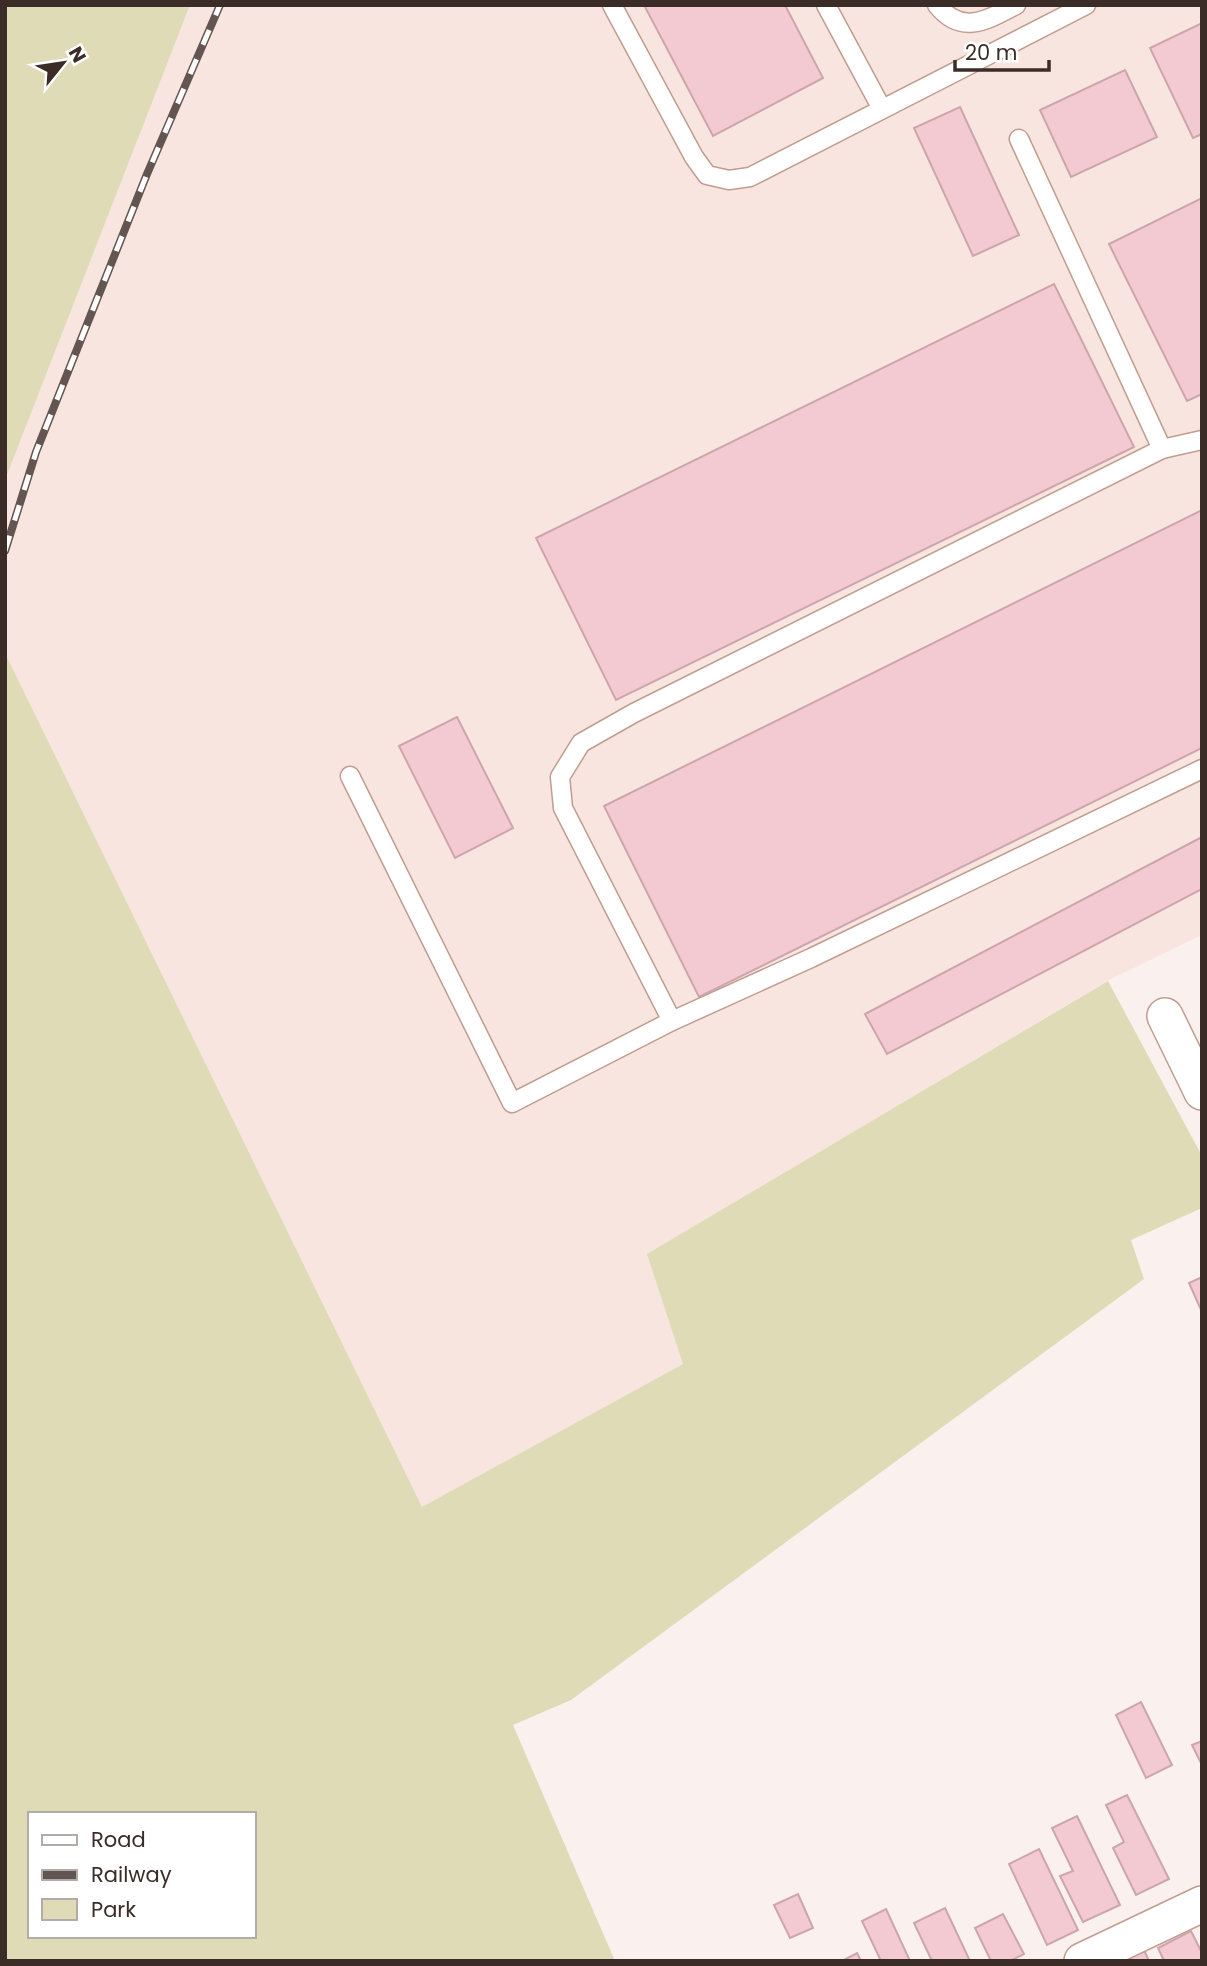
<svg xmlns="http://www.w3.org/2000/svg" width="1207" height="1966" font-family="Poppins,sans-serif">
<style>
.built{fill:#f9e5df}
.green{fill:#dedbb6;fill-rule:evenodd}
.building{fill:#f4cad2;stroke:#cda5ac;stroke-width:2}
.lines{fill:none;stroke-linecap:round;stroke-linejoin:round}
.lane-casing{stroke:#c19c90;stroke-width:21}
.street-casing{stroke:#c19c90;stroke-width:38}
.lane{stroke:#fff;stroke-width:18}
.street{stroke:#fff;stroke-width:35}
.rail-casing{stroke:#635551;stroke-width:8}
.rail{stroke:#fff;stroke-width:5;stroke-dasharray:16;stroke-linecap:butt}
</style>
<rect width="100%" height="100%" fill="#faf1ef"/>
<path class="built" d="M190,5H1202V935L1107,981L648,1254L683,1364L422,1508L5,653V480Z"/>
<g class="green">
<path d="M5,5H190L5,480Z"/>
<path d="M5,653L422,1507L683,1364L647,1254L1108,981L1202,1156V1208L1131,1240L1144,1279L571,1700L513,1725L615,1961H5ZM30,1814H254V1936H30Z"/>
</g>
<g class="building">
<path d="M644,5H785L823,78L713,136Z"/>
<path d="M1202,23V134L1193,138L1150,48Z"/>
<path d="M1125,70L1157,137L1071,177L1040,110Z"/>
<path d="M960,107L1019,235L973,256L914,128Z"/>
<path d="M1202,198V394L1187,401L1109,244Z"/>
<path d="M1054,284L1134,447L616,700L536,538Z"/>
<path d="M1202,510V748L699,997L604,806Z"/>
<path d="M457,717L513,828L455,858L399,746Z"/>
<path d="M1202,837V889L887,1054L865,1014Z"/>
<path d="M1202,1277V1312L1189,1283Z"/>
<path d="M1141,1702L1172,1765L1146,1778L1116,1715Z"/>
<path d="M1202,1741V1765L1192,1745Z"/>
<path d="M1127,1795L1169,1879L1136,1895L1113,1848L1124,1842L1106,1805Z"/>
<path d="M1077,1816L1120,1905L1083,1922L1060,1876L1073,1871L1052,1828Z"/>
<path d="M1039,1849L1078,1930L1047,1945L1009,1864Z"/>
<path d="M798,1894L813,1928L790,1938L774,1905Z"/>
<path d="M945,1908L970,1961H932L914,1923Z"/>
<path d="M886,1909L910,1961H881L862,1921Z"/>
<path d="M1003,1914L1024,1954L1010,1961H991L975,1928Z"/>
<path d="M1191,1931L1202,1953V1961H1164L1158,1948Z"/>
<path d="M1144,1950L1149,1961H1121Z"/>
<path d="M857,1953L861,1961H842Z"/>
</g>
<g class="lines">
<g class="lane-casing">
<g id="lane">
<path d="M612,5L694,157L707,175L729,180L750,177L1086,5"/>
<path d="M826,5L882,109"/>
<path d="M937,5C962,36 987,20 1016,5"/>
<path d="M1019,139L1162,449"/>
<path d="M350,776L512,1103L672,1021L811,958L1202,769"/>
<path d="M672,1021L563,808L560,777L581,743L634,713L1162,449L1202,440"/>
</g>
</g>
<g class="street-casing">
<g id="street">
<path d="M1165,1016L1202,1092"/>
<path d="M1082,1961L1202,1904"/>
</g>
</g>
<use href="#lane" class="lane"/>
<use href="#street" class="street"/>
<g class="rail-casing">
<path id="rail" d="M5,551L36,452L147,174L220,5"/>
</g>
<use href="#rail" class="rail"/>
</g>
<rect width="1207" height="1966" fill="none" stroke="#3b2c27" stroke-width="14"/>
<rect x="28" y="1812" width="228" height="126" fill="#ffffff" stroke="#b1aba9" stroke-width="2"/>
<rect x="42" y="1835" width="35" height="10" fill="#ffffff" stroke="#b1aba9" stroke-width="2"/>
<text x="91" y="1847" font-size="21" fill="#3b2c27">Road</text>
<rect x="42" y="1870" width="35" height="10" fill="#635551" stroke="#b1aba9" stroke-width="2"/>
<text x="91" y="1882" font-size="21" fill="#3b2c27">Railway</text>
<rect x="42" y="1899" width="35" height="21" fill="#dedbb6" stroke="#b1aba9" stroke-width="2"/>
<text x="91" y="1917" font-size="21" fill="#3b2c27">Park</text>
<g transform="translate(63 63) rotate(60)" stroke="#ffffff" stroke-width="5" paint-order="stroke">
<path d="M0-5L12 26L0 18L-12 26Z" fill="#3b2c27"/>
<text y="-10" font-size="19" font-weight="bold" text-anchor="middle" fill="#3b2c27">N</text>
</g>
<path d="M955 60v10h94v-10" fill="none" stroke="#3b2c27" stroke-width="3.5"/>
<text x="965" y="60" font-size="21" fill="#3b2c27" stroke="#ffffff" stroke-width="5" paint-order="stroke">20 m</text>
</svg>
